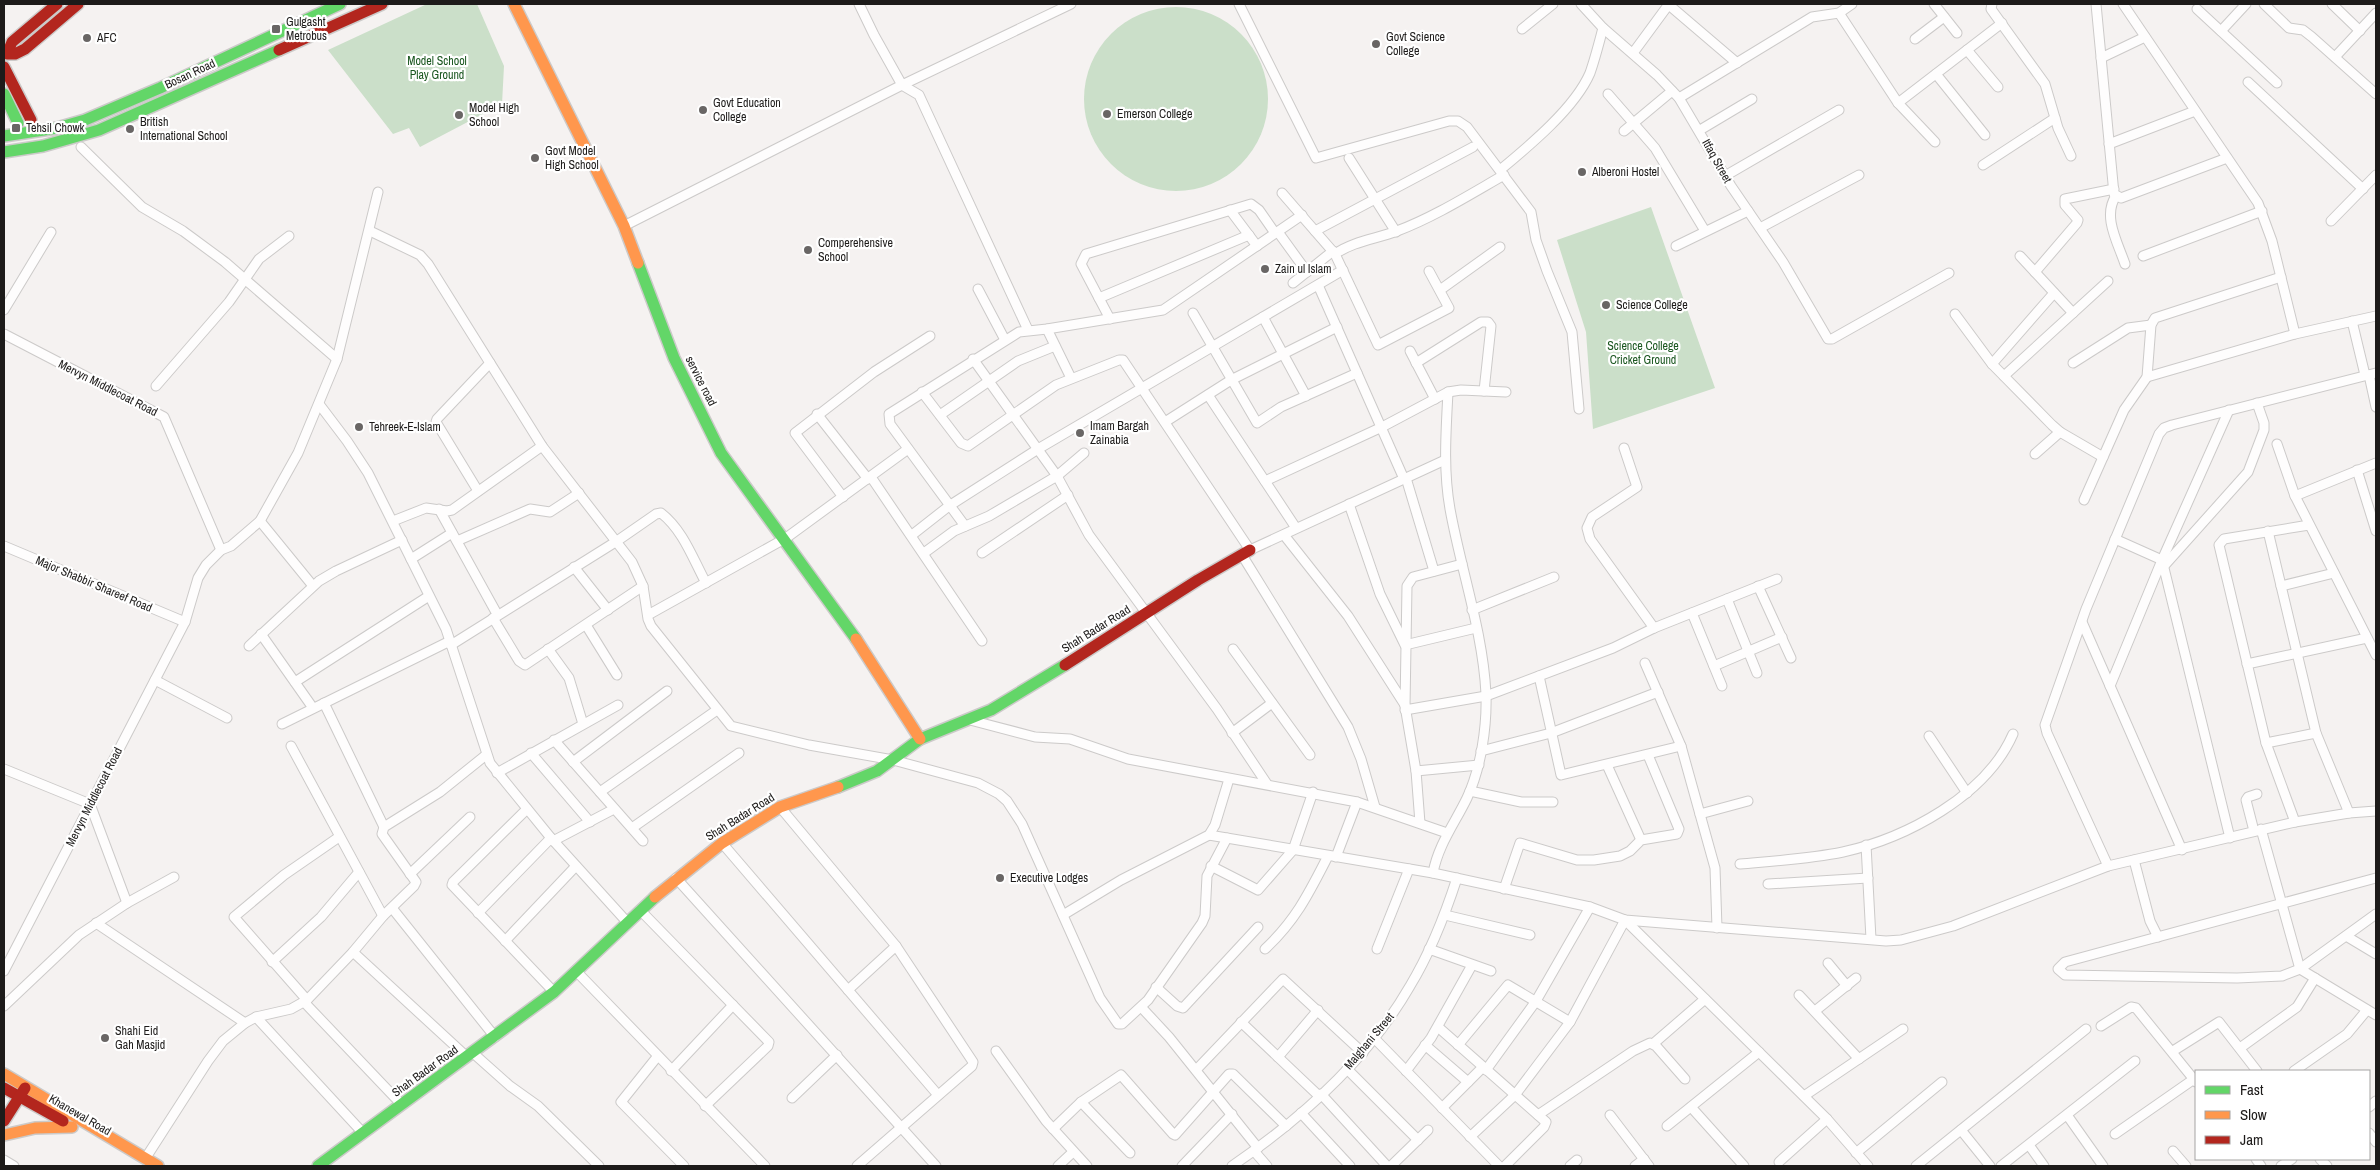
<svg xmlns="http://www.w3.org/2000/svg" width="2380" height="1170" font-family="'Archivo Narrow',sans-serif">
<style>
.green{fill:#cbdfc9}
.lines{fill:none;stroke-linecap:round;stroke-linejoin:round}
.street-casing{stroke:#cccac9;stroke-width:11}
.fast-casing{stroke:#cccac9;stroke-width:14}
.slow-casing{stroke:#cccac9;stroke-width:14}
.jam-casing{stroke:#cccac9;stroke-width:14}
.street{stroke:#fefdfd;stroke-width:9}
.fast{stroke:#63d668;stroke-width:11}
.slow{stroke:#ff974d;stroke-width:11}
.jam{stroke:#b3261e;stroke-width:11}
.poi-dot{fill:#696665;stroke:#fff;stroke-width:2}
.labels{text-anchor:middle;stroke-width:4.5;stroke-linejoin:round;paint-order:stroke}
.poi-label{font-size:12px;fill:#1d1b1a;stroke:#fff;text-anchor:start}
.park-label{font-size:12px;fill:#1b5720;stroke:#fff}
.street-label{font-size:12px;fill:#1d1b1a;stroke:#fff}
</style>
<rect width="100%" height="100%" fill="#f5f2f1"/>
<g class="green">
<path d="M427,4H477L504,66L502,104L420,147L409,128L393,134L328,50Z"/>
<circle cx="1176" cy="99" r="92"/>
<path d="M1651,207L1715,388L1593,429L1586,332L1557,240Z"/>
</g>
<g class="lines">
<g class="street-casing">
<g id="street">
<path d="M859,4L874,35L902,85L919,95L1028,330"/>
<path d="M1239,4L1316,158L1449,121H1458L1467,127L1531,212L1536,240L1547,271L1572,332L1579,409"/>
<path d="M1581,4L1603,28L1657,75L1679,98L1731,186L1783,262L1828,339H1832L1949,273"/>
<path d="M1934,4L1957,33"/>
<path d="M1992,4L1991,9L2045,84L2058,128L2071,156"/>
<path d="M2096,4L2114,194L2121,198L2227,158"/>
<path d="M2123,4L2258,203L2272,241L2295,334"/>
<path d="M2264,4L2289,28L2303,30L2312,37L2376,94"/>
<path d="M2332,4L2360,31"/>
<path d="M1669,5L1737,63"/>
<path d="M2197,9L2277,83"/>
<path d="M1839,13L1898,103L1935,142"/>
<path d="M1522,29L1553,4"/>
<path d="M2221,31L2246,4"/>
<path d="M1915,39L1944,17"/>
<path d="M1967,50L1998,87"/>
<path d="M1633,53L1669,4"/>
<path d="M2335,57L2376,13"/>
<path d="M2101,58L2145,37"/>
<path d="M1936,74L1985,135"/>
<path d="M2248,82L2363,189"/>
<path d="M1608,94L1655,148L1705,231"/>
<path d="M1679,98L1812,17L1839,13L1852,4"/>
<path d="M1898,103L2002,23"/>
<path d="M1700,130L1752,99"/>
<path d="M1624,131L1672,91"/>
<path d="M2109,144L2195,111"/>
<path d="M81,147L142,207L183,231L225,262L337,359"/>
<path d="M1349,158L1396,232"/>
<path d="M1983,165L2055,118"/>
<path d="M1500,170C1529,146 1575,108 1590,73C1595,59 1599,43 1603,28"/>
<path d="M1725,176L1839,110"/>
<path d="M1282,193L1335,254L1378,345L1449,308L1429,271"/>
<path d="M2116,196C2102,216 2118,243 2125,264"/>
<path d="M1230,210L1257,246"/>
<path d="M2331,221L2376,175"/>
<path d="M624,226L902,85L1071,4"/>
<path d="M1760,228L1859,175"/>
<path d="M370,231L420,255L428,264L542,446L632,562L643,586L648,619L651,626L731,726L809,745L893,760L978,783L999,794L1007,801L1022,824L1100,998L1118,1024H1122L1148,1000L1202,923L1205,916L1207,876L1227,838"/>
<path d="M1315,231L1473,147"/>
<path d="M1278,232L1307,272"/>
<path d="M1676,246L1748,211"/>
<path d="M1335,254C1354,241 1376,239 1397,231C1434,217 1469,195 1504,175"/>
<path d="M2020,256L2073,313"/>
<path d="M2143,256L2262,211"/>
<path d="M2035,272L2077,223L2078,220L2065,205V199L2114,189"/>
<path d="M1293,283L1333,251"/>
<path d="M1318,285L1404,479"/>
<path d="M978,289L1005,340"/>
<path d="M1440,290L1500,247"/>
<path d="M1099,298L1249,235"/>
<path d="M4,310L51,232"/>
<path d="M1193,313L1257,423L1281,407L1357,373"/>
<path d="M1955,314L1992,364L2052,425L2060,432L2103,457"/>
<path d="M1263,317L1306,396"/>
<path d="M1110,319L1081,264L1086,254L1251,204L1259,210L1275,233"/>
<path d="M2352,321L2365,375"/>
<path d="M1047,329L1071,378"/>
<path d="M4,334L164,417L221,550"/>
<path d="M1410,351L1435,399"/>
<path d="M973,359L1057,476L1089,535L1217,709L1267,784"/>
<path d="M1416,363L1481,322H1488L1491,326L1484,391"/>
<path d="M2073,363L2128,328L2151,325"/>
<path d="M1992,364L2054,293"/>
<path d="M2369,375L2376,407"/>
<path d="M2004,376L2108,281"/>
<path d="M2147,377L2295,334L2376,316"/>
<path d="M156,386L229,302L259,259L289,236"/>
<path d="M922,392L961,443L968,446L1056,385L1119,360H1123L1250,550L1445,460"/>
<path d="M1208,395L1296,528"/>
<path d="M319,404L347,441L368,473L446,629L490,763L551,838L627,922"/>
<path d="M817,414L868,479"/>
<path d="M940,415L1018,361L1055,346"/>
<path d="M1165,422L1231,380L1337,327"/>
<path d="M2277,444L2295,496L2376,655"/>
<path d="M1624,448L1637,487L1592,517L1587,528L1590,539L1654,628"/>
<path d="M2035,454L2060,432"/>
<path d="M2357,470L2376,531"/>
<path d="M871,477L982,641"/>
<path d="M1406,478L1434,571"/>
<path d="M1265,481L1382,427L1448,392L1461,390L1506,392"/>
<path d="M478,491L436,422L437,419L490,363"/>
<path d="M2295,496L2376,463"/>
<path d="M843,497L795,433L874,372L930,336"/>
<path d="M2084,500L2124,410L2147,377L2151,325L2155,318L2281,277"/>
<path d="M1349,504L1380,594L1405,645L1476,628"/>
<path d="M439,509L497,614"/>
<path d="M260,521L313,586"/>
<path d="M393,521L426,508L447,511L452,510L542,446"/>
<path d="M965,526L890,424L889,414L1019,332L1047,329L1163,310L1302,215"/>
<path d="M2268,531L2316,733L2349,813"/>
<path d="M912,535L949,506L1038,449L1343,270"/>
<path d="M1284,535L1348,616L1405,705"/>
<path d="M2115,539L2162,560L2230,838"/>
<path d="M457,541L530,509L550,512L579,493"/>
<path d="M4,546L185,622"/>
<path d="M924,553L954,531L989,516L1057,476L1084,453"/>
<path d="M982,553L1068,495"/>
<path d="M1242,555L1348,727L1361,759L1375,807"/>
<path d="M411,559L452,533"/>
<path d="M574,567L608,610"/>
<path d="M2163,567L2248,472L2264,430V423L2257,403"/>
<path d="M1758,586L1791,658"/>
<path d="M2281,586L2334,573"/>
<path d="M1727,599L1757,673"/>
<path d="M1472,610L1554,577"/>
<path d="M1692,613L1722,686"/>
<path d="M648,615L786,538L908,449"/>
<path d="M493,618L519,661L525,665L643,586"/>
<path d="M2082,622L2182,850"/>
<path d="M586,625L617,675"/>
<path d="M261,634L313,708"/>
<path d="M451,645L617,541L656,514L661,513C683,530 693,559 706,583"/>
<path d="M249,646L319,581L336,571L402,540"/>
<path d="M548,649L569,678L583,724"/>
<path d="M1233,649L1310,755"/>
<path d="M1645,663L1681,746L1715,868L1717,928"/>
<path d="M2247,664L2367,638"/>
<path d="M1714,666L1782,637"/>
<path d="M1539,676L1561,775L1681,746"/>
<path d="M155,680L227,718"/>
<path d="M295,682L429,596"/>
<path d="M2110,686L2162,560L2229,410"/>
<path d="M324,703L384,827"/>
<path d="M1405,710L1486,696L1613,648L1654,628L1777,579"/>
<path d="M970,720L1035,737L1070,739L1128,759L1357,802L1447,833"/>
<path d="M282,724L450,641"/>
<path d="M1232,733L1272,703"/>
<path d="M1929,736L1967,793"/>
<path d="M554,740L643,841"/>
<path d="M2266,743L2316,733"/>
<path d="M291,746L383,916"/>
<path d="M1481,751L1551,733L1658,692"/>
<path d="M531,753L590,822"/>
<path d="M573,762L667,691"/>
<path d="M1607,765L1641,840"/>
<path d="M4,769L90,804L127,903"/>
<path d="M1416,771L1479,765"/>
<path d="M497,773L618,705"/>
<path d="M1470,791L1521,802H1553"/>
<path d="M600,792L717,710"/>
<path d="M780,807L896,946L973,1062L972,1066L857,1166"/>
<path d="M527,809L453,882L452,885L554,992"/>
<path d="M1700,814L1748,801"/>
<path d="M2295,822L2266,743L2219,545L2224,539L2309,525"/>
<path d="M1420,823L1416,771L1405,706L1407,586L1413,577L1462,564"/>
<path d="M632,828L739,753"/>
<path d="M2261,829L2300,969L2376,1015"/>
<path d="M2254,831L2246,800L2248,797L2257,794"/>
<path d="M1209,835L1433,873L1590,907L1625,920L1886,941L1901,940L1953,926L2108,866L2295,822L2349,813L2376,811"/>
<path d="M553,841L614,809"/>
<path d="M722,843L938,1095"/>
<path d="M1866,845L1871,939"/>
<path d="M1336,857L1357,802"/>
<path d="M2134,860L2150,921L2158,937"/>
<path d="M1740,864C1774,861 1809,859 1843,852C1906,838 1986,796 2013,734"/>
<path d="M1211,866L1258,890L1293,850L1313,792"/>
<path d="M2108,866L2047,733L2045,725L2086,609L2159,434L2164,428L2172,425L2376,373"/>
<path d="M1433,873C1438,845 1455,823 1467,798C1481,768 1487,727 1486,694C1483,632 1461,570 1450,509C1443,470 1446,431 1448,392"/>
<path d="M410,874L470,817"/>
<path d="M676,878L936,1166"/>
<path d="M2376,878L2065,962L2058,969L2065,975L2237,978L2282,976L2300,969L2376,914"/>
<path d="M1768,884L1868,878"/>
<path d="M1504,889L1520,843L1577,860H1594L1620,856L1630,851L1641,840L1677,834L1679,829L1648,755"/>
<path d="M392,908L495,1037"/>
<path d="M640,910L769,1042L768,1046L705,1106"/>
<path d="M478,913L551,838"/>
<path d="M1063,915L1121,880L1209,835L1215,825L1229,779"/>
<path d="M1445,915L1530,935"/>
<path d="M1625,920L1827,1119L1868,1166"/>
<path d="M96,923L245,1023"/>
<path d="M2346,936L2376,954"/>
<path d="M505,941L576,866"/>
<path d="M1265,949C1296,920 1309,893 1328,856"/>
<path d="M1377,949L1409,869"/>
<path d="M1429,949L1491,971"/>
<path d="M353,952L467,1057"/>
<path d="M272,962L321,917L359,872"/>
<path d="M1828,963L1847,986"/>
<path d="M4,971L185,622L198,578L206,565L221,550L231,546L260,521L298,453L337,359L378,192"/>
<path d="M576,971L765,1166"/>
<path d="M1156,987L1177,1006L1183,1008L1258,927"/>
<path d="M848,990L896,946"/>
<path d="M1799,995L1859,1059"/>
<path d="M307,1000L234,917L284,875L339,837"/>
<path d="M304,1002L402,1105"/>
<path d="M4,1006L79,935L127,903L174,877"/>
<path d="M1142,1008L1169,1037L1258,1148"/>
<path d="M1815,1011L1856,978"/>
<path d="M256,1017L363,1133"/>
<path d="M1241,1022L1319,1096"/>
<path d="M2101,1026L2131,1007L2136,1008L2196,1082"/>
<path d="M1438,1027L1546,1122L1544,1127L1505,1166"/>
<path d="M1375,1039L1499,1166"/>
<path d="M1653,1044L1705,999"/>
<path d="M1425,1045L1468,1082"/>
<path d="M1458,1045L1508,985L1570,1022"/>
<path d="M2240,1048L2297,1007L2315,978"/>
<path d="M996,1051L1046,1121L1087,1166"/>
<path d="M2173,1051L2219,1022L2257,1071"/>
<path d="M473,1053L510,1086L538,1106L599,1166"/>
<path d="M657,1057L621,1102L684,1166"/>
<path d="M1278,1057L1318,1010"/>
<path d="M1347,1069L1418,1140"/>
<path d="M1196,1070L1283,979L1363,1053"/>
<path d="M1486,1070L1536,1001L1590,907"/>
<path d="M671,1071L733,1005"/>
<path d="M1406,1071L1431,1038L1472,965"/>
<path d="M2294,1071L2347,1034L2367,1010"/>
<path d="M1321,1094L1387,1166"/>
<path d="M1804,1096L1903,1029"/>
<path d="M792,1098L837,1055"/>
<path d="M1081,1102L1130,1153"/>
<path d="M1691,1107L1744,1166"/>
<path d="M2369,1107L2376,1101"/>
<path d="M1442,1108L1483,1067"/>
<path d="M1301,1113L1350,1166"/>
<path d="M1538,1115L1633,1051L1650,1043L1656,1046L1685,1079"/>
<path d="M1610,1115L1649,1166"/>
<path d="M2067,1115L2103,1166"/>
<path d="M1667,1126L1759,1052"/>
<path d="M1053,1129L1081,1102L1121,1075L1173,1134L1175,1135L1229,1074H1233L1286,1126"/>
<path d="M1961,1130L1990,1166"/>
<path d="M2369,1133L2376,1142"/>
<path d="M2115,1134L2194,1079"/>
<path d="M1470,1137L1515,1095L1570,1022L1625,920"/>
<path d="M2029,1145L2044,1166"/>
<path d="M1254,1151L1267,1166"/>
<path d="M2173,1151L2186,1166"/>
<path d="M1856,1153L1942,1082"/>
<path d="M145,1159L208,1061L223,1041L245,1023L256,1017L291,1009L307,1000L353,952L383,916L414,886L416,882L382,834L384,827L440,792L486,755"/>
<path d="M2256,1159L2261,1166"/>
<path d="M2320,1159L2327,1166"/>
<path d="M4,1160L14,1166"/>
<path d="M1779,1162L1827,1119"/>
<path d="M1058,1166L1073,1152"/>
<path d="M1182,1166L1232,1114"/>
<path d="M1232,1166C1301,1119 1368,1059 1410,986C1430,953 1445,915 1457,878"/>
<path d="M1391,1166L1428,1130"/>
<path d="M1570,1166L1577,1160"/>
<path d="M1635,1166L1644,1159"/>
<path d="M1916,1166L2086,1029"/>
<path d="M2001,1166L2135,1061"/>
<path d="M2281,1166L2292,1159"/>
</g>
</g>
<g class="fast-casing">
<g id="fast">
<path d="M4,94L18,123"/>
<path d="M4,136L57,128L85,120L160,88L340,4"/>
<path d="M4,152L43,146L99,130L279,50"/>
<path d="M638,263L674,358L721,453L856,639"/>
<path d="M838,787L877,771L920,739L991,710L1065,665"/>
<path d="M318,1166L554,992L655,897"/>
</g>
</g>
<g class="slow-casing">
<g id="slow">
<path d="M514,4L624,226L638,263"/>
<path d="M856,639L920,739"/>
<path d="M655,897L722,843L780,807L838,787"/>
<path d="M4,1074L158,1166"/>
<path d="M4,1135L35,1128L72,1127"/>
</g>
</g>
<g class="jam-casing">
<g id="jam">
<path d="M57,4L12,42L7,54H15L25,49L78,4"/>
<path d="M279,50L382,4"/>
<path d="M4,67L31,120"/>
<path d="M1065,665L1198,580L1250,550"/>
<path d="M4,1088L63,1121"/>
<path d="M4,1121L25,1088"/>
</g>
</g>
<use href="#street" class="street"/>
<use href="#fast" class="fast"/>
<use href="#slow" class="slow"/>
<use href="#jam" class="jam"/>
</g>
<g class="poi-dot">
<rect x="271" y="24" width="10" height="10" rx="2.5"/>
<circle cx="87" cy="38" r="5"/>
<circle cx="1376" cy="44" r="5"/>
<circle cx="703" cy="110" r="5"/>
<circle cx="1107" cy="114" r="5"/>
<circle cx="459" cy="115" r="5"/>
<rect x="11" y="123" width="10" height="10" rx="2.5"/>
<circle cx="130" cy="129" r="5"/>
<circle cx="535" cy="158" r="5"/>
<circle cx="1582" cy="172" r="5"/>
<circle cx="808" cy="250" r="5"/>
<circle cx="1265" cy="269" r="5"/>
<circle cx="1606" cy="305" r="5"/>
<circle cx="359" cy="427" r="5"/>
<circle cx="1080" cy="433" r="5"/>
<circle cx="1000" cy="878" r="5"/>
<circle cx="105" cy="1038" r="5"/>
</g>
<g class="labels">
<g class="poi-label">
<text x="286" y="26">Gulgasht<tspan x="286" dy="14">Metrobus</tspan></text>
<text x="1386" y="41">Govt Science<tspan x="1386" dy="14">College</tspan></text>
<text x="97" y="42">AFC</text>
<text x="713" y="107">Govt Education<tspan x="713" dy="14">College</tspan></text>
<text x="469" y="112">Model High<tspan x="469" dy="14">School</tspan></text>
<text x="1117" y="118">Emerson College</text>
<text x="140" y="126">British<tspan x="140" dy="14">International School</tspan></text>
<text x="26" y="132">Tehsil Chowk</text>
<text x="545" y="155">Govt Model<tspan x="545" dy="14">High School</tspan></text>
<text x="1592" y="176">Alberoni Hostel</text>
<text x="818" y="247">Comperehensive<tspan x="818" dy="14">School</tspan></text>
<text x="1275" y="273">Zain ul Islam</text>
<text x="1616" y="309">Science College</text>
<text x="1090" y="430">Imam Bargah<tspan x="1090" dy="14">Zainabia</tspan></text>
<text x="369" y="431">Tehreek-E-Islam</text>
<text x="1010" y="882">Executive Lodges</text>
<text x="115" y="1035">Shahi Eid<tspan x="115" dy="14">Gah Masjid</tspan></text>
</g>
<g class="park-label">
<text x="437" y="65">Model School<tspan x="437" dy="14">Play Ground</tspan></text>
<text x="1643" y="350">Science College<tspan x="1643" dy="14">Cricket Ground</tspan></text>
</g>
<g class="street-label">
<text transform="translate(190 74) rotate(-25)" y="4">Bosan Road</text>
<text transform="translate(1717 161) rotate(61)" y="4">Itfaq Street</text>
<text transform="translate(701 381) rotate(63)" y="4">service road</text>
<text transform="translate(108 388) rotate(27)" y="4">Mervyn Middlecoat Road</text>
<text transform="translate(94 584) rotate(23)" y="4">Major Shabbir Shareef Road</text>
<text transform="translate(1096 629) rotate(-32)" y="4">Shah Badar Road</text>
<text transform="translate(94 797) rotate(-63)" y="4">Mervyn Middlecoat Road</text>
<text transform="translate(740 817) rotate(-32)" y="4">Shah Badar Road</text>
<text transform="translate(1369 1041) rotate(-50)" y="4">Malghani Street</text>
<text transform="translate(425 1071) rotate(-36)" y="4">Shah Badar Road</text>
<text transform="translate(80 1115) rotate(30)" y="4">Khanewal Road</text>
</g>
</g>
<rect width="2380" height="1170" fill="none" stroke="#1d1b1a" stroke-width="10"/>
<rect x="2195" y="1070" width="175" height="90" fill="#ffffff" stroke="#a5a4a3"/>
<rect x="2205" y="1086" width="25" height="8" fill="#63d668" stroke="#a5a4a3"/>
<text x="2240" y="1095" font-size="15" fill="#1d1b1a">Fast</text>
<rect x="2205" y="1111" width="25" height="8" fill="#ff974d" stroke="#a5a4a3"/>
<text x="2240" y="1120" font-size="15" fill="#1d1b1a">Slow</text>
<rect x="2205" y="1136" width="25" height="8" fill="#b3261e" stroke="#a5a4a3"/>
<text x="2240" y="1145" font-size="15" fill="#1d1b1a">Jam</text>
</svg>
